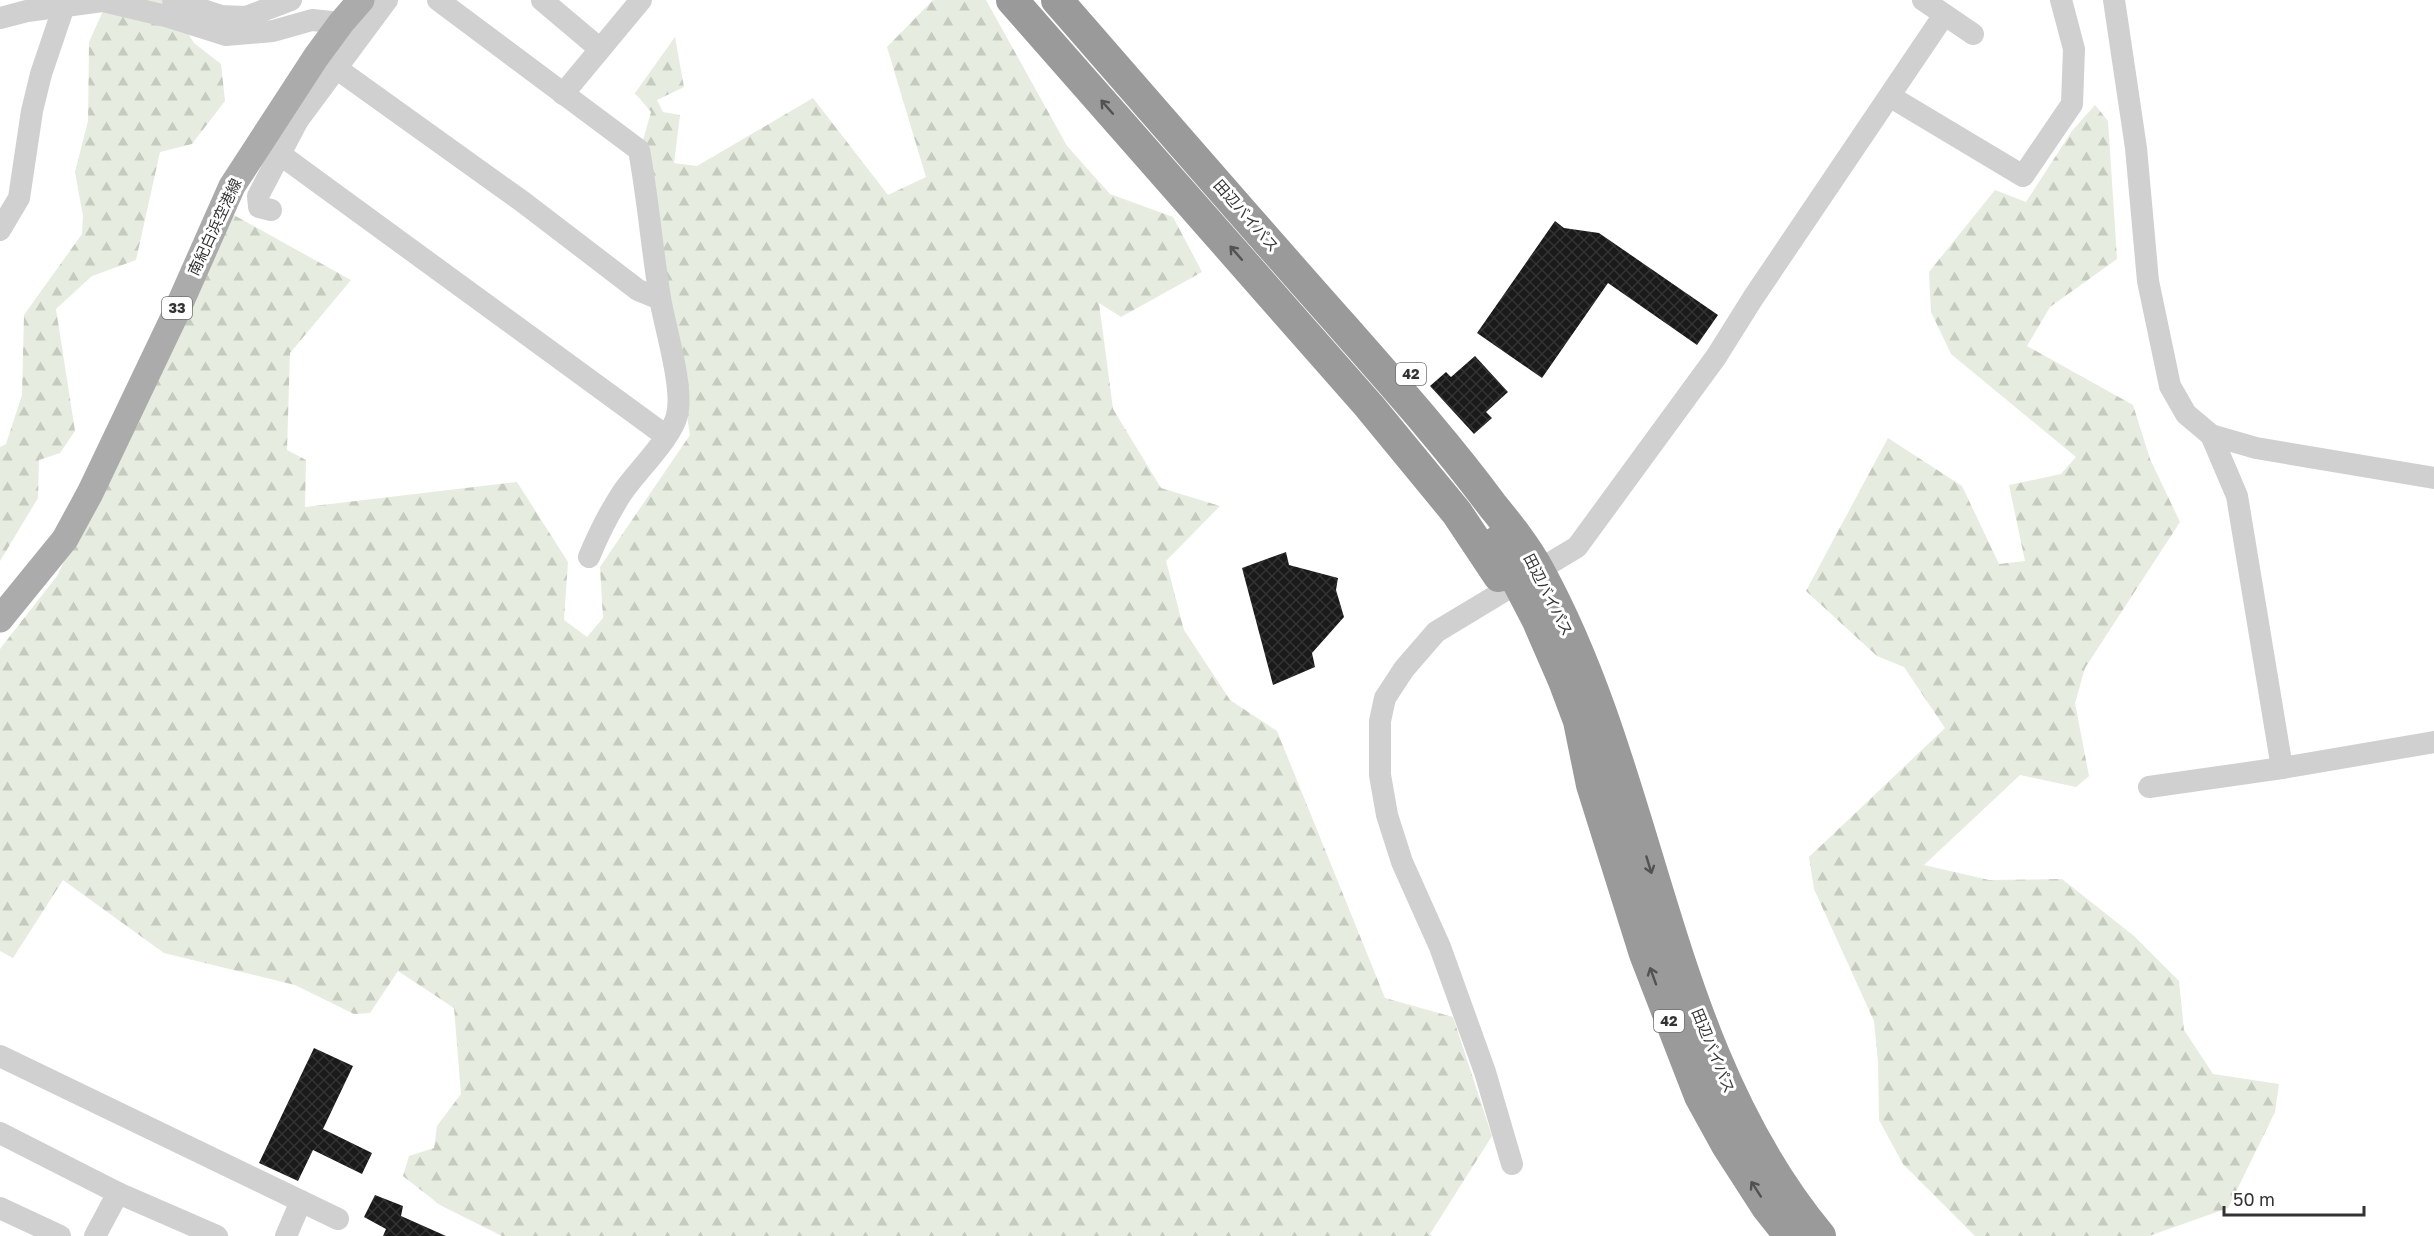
<svg xmlns="http://www.w3.org/2000/svg" width="2434" height="1236" font-family="'Golos Text','Noto Sans JP',sans-serif">
<style>
.forest{fill:url(#forest-firs)}
.building{fill:url(#building-cross-hatch)}
.lines{fill:none;stroke-linecap:round;stroke-linejoin:round}
.minor{stroke:#d0d0d0;stroke-width:22}
.major{stroke:#ababab;stroke-width:27}
.highway{stroke:#9a9a9a;stroke-width:32}
.oneway{stroke:#525252}
.labels{text-anchor:middle;stroke-width:6;stroke-linejoin:round;paint-order:stroke}
.shield{fill:#fff;stroke:#707070;stroke-width:1.5}
.shield-label{font-size:14px;font-weight:bold;fill:#333}
.street-label{font-size:15px;fill:#333;stroke:#fff}
</style>
<defs>
<pattern id="forest-firs" width="22" height="20" patternUnits="userSpaceOnUse" patternTransform="scale(1.5)"><rect width="22" height="20" fill="#e6ecdf"/><path d="M5 1l3.5 6h-7zM16 11l3.5 6h-7z" fill="#c6cbc0"/></pattern>
<pattern id="building-cross-hatch" width="8" height="8" patternUnits="userSpaceOnUse" patternTransform="scale(1.5)"><rect width="8" height="8" fill="#1a1a1a"/><path d="M0 0l8 8M0 8l8-8" fill="none" stroke="#333"/></pattern>
</defs>
<rect width="100%" height="100%" fill="#fff"/>
<g class="forest">
<path d="M108,0H168L194,43L221,64L225,101L192,144L160,152L136,260L92,276L56,309L75,431L60,453L39,460L38,498L0,561V447L6,444L22,395L24,315L82,234L83,216L75,172L88,121L89,42Z"/>
<path d="M933,0H986L1067,146L1110,194L1173,217L1202,272L1121,317L1099,303L1113,409L1161,488L1220,506L1166,561L1184,630L1230,700L1277,731L1385,998L1453,1017L1492,1136L1430,1234L1432,1236H502L440,1205L403,1176L409,1156L434,1148L437,1126L461,1094L454,1008L398,971L370,1013L354,1014L295,985L164,953L63,880L13,958L0,951V649L57,576L232,214L351,280L290,353L287,450L306,460L305,507L517,482L568,562L564,620L587,637L603,618L600,567L690,435L643,140L651,112L635,93L675,37L684,87L657,100L663,112L680,115L674,163L697,166L813,98L888,195L926,177L887,47Z"/>
<path d="M2095,105L2108,121L2117,259L2050,307L2027,346L2133,405L2150,459L2180,522L2085,668L2075,703L2089,776L2076,787L2020,775L1924,865L1989,880L2062,879L2134,936L2179,981L2184,1030L2213,1074L2279,1084L2275,1112L2228,1208L2149,1236H1975L1903,1164L1879,1120L1878,1061L1874,1021L1814,889L1809,857L1945,728L1904,667L1877,656L1806,591L1888,438L1962,486L1999,564L2025,561L2009,485L2061,474L2076,457L1951,354L1931,312L1929,272L1995,190L2026,202L2072,131Z"/>
</g>
<g class="building">
<path d="M1555,221L1564,228L1599,233L1718,315L1697,345L1608,283L1542,378L1477,333Z"/>
<path d="M1475,356L1508,392L1486,412L1492,418L1474,434L1430,386L1446,372L1451,377Z"/>
<path d="M1286,552L1289,565L1338,578L1336,590L1344,617L1312,653L1315,667L1273,685L1242,568Z"/>
<path d="M314,1048L353,1066L323,1129L372,1153L362,1174L313,1150L298,1181L259,1163Z"/>
<path d="M375,1195L403,1206L401,1216L446,1236H383L386,1229L364,1217Z"/>
</g>
<g class="lines">
<g class="minor">
<path d="M173,0L221,16L246,17L291,0"/>
<path d="M438,0L639,150C648,199 652,249 660,298C665,328 684,388 677,415C672,438 636,472 622,493C609,513 598,535 589,557"/>
<path d="M542,0L600,49"/>
<path d="M1923,0L1973,34"/>
<path d="M2114,0L2136,148L2148,281L2170,386L2186,414L2211,435L2256,448L2434,478"/>
<path d="M0,18L27,11L103,1L166,16L226,35L273,31L312,20L341,23"/>
<path d="M336,68L523,202L638,290L660,299"/>
<path d="M563,94L641,0"/>
<path d="M1891,97L2023,176L2072,104L2074,49L2061,0"/>
<path d="M281,155L666,436"/>
<path d="M271,210L259,207L258,196L298,120L387,0"/>
<path d="M0,230L19,198L32,111L41,74L64,6"/>
<path d="M2211,435L2237,496L2282,768"/>
<path d="M2149,787L2282,768L2434,742"/>
<path d="M0,1056L338,1219"/>
<path d="M0,1133L118,1193L217,1236"/>
<path d="M1512,1164L1485,1072L1440,947L1402,862L1387,815L1380,775V721L1385,698L1404,669L1436,632L1577,547L1716,357L1753,298L1944,15"/>
<path d="M0,1208L60,1236"/>
<path d="M95,1236L118,1193"/>
<path d="M286,1236L301,1201"/>
</g>
<path class="major" d="M0,619L65,539L90,493L174,317L232,186L316,57L341,23L361,0"/>
<g class="highway">
<path d="M1012,0L1369,406L1457,513L1499,576"/>
<path d="M1057,0C1153,110 1248,220 1345,329C1396,387 1446,443 1492,505C1509,526 1526,547 1539,571C1655,783 1662,1046 1820,1236"/>
<path d="M1497,542L1538,621L1564,681L1579,721L1592,785L1645,954L1700,1096L1727,1145L1767,1207L1790,1236"/>
</g>
</g>
<defs><path id="oneway-shaft" d="M-6 0H5M1.5-3L5.5 0L1.5 3" fill="none" stroke-width="1.6" stroke-linecap="round" stroke-linejoin="round" transform="scale(1.5)"/></defs>
<g class="oneway">
<use href="#oneway-shaft" transform="translate(1107 107) rotate(-131)"/>
<use href="#oneway-shaft" transform="translate(1236 253) rotate(-131)"/>
<use href="#oneway-shaft" transform="translate(1649 865) rotate(73)"/>
<use href="#oneway-shaft" transform="translate(1653 976) rotate(-110)"/>
<use href="#oneway-shaft" transform="translate(1756 1189) rotate(-123)"/>
</g>
<g class="labels">
<g class="shield">
<rect x="162" y="297" width="30" height="22" rx="4.5"/>
<rect x="1396" y="363" width="30" height="22" rx="4.5"/>
<rect x="1654" y="1010" width="30" height="22" rx="4.5"/>
</g>
<g class="shield-label">
<text x="177" y="313">33</text>
<text x="1411" y="379">42</text>
<text x="1669" y="1026">42</text>
</g>
<g class="street-label">
<text transform="translate(1246 216) rotate(49)" y="5">田辺バイパス</text>
<text transform="translate(215 227) rotate(-65)" y="5">南紀白浜空港線</text>
<text transform="translate(1548 595) rotate(63)" y="5">田辺バイパス</text>
<text transform="translate(1713 1051) rotate(68)" y="5">田辺バイパス</text>
</g>
</g>
<path d="M2224 1206v9h140v-9" fill="none" stroke="#333333" stroke-width="3"/>
<text x="2233" y="1206" font-size="18" fill="#333333" stroke="#ffffff" stroke-width="4.5" paint-order="stroke">50 m</text>
</svg>
